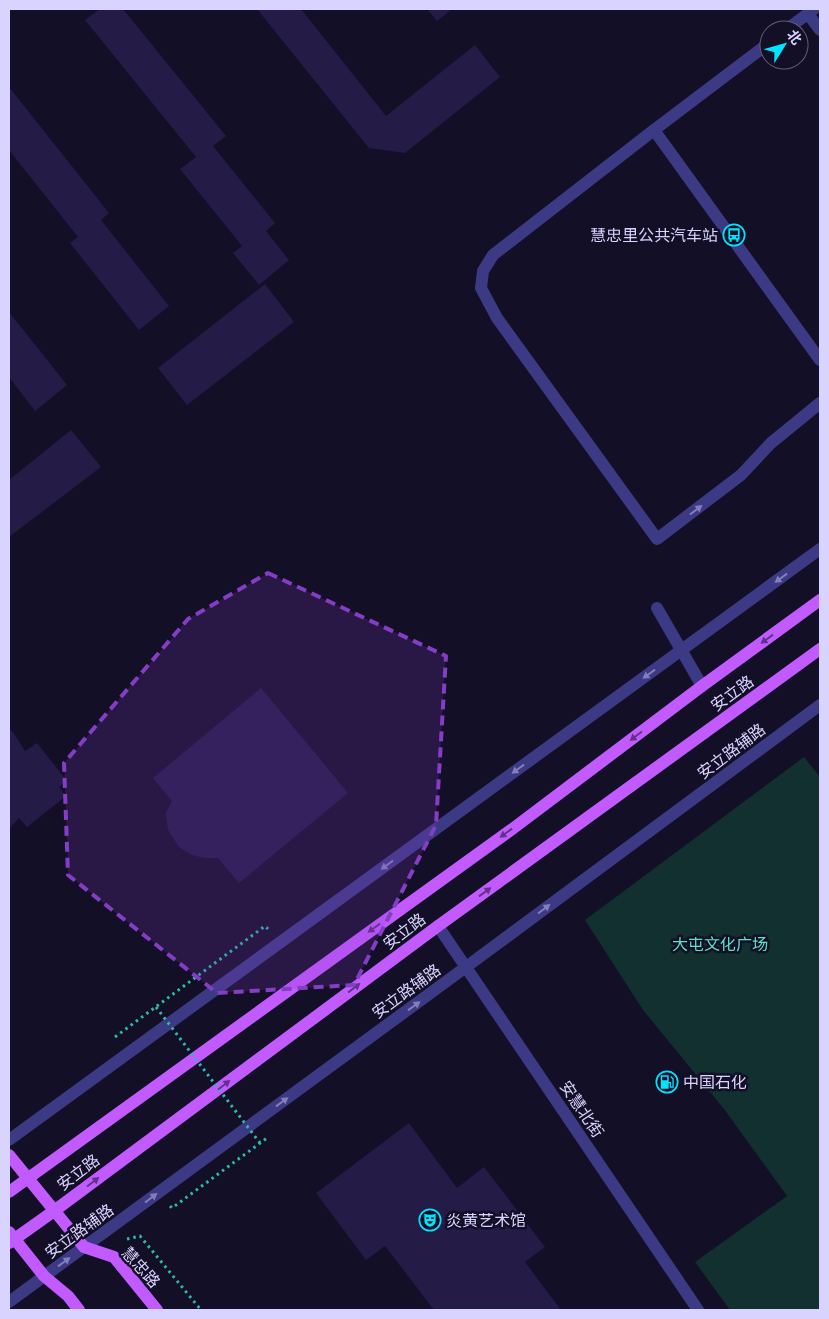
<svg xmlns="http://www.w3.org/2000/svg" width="829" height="1319" font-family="Montserrat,'Noto Sans SC',sans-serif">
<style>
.green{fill:#12302f}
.building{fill:#241b47}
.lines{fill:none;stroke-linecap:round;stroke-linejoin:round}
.path{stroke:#2fb8b0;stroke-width:3;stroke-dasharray:2.5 4;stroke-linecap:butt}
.minor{stroke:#3d3a85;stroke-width:12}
.major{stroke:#c25bff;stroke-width:12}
.path-bridge{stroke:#2fb8b0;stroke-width:3;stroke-dasharray:2.5 4;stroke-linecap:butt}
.oneway{fill:#837fbc}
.oneway2{fill:#623188}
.marked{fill:#843dc5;fill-opacity:0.2;stroke:#843dc5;stroke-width:4;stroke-dasharray:10 6;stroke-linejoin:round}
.labels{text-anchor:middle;stroke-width:5;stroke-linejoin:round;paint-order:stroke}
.poi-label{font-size:16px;fill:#d9d4ff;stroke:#130f26;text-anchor:start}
.street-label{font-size:16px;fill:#d9d4ff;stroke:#130f26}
.park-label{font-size:16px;fill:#5fe0c0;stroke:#130f26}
</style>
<rect width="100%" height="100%" fill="#130f26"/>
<path class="green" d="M804,757L820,777V1310H730L695,1262L787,1196L724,1109L643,1010L585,920Z"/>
<g class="building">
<path d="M100,9H123L226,136L213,146L275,223L266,231L289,260L259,285L233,253L242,246L180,169L196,157L85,20Z"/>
<path d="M257,9H301L386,116L475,45L500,77L405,153L369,148Z"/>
<path d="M427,9H452L437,21Z"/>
<path d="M9,87L109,213L101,220L169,306L139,330L70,243L78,237L9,150Z"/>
<path d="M265,284L294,322L187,405L158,368Z"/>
<path d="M9,312L67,385L35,411L9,377Z"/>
<path d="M71,430L101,467L9,537V480Z"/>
<path d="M261,688L348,793L239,883L218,858H205L192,855L179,847L168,830L166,813L172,801L153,778Z"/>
<path d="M9,729L13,732L25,751L37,743L67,781L59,787L66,796L27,827L19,818L9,829Z"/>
<path d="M409,1123L457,1188L484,1167L545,1247L525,1262L561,1310H434L385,1246L366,1260L316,1193Z"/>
</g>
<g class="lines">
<g class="path">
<path d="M115,1037L265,926L268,929"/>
<path d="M170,1206L172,1208L267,1138"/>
<path d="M127,1239L140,1236L201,1310"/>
</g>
<g class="minor">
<path d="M808,14L820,30"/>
<path d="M786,30L814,9"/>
<path d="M769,43L654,130L820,360"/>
<path d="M654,130L493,255L483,271L481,288L497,318L657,539L741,475L771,443L820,403"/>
<path d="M657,608L702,686"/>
<path d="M438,926L698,1310"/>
<path d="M9,1140L820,549"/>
<path d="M9,1302L466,967L820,705"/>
</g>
<g class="major">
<path d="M9,1155L84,1247L114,1257L157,1310"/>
<path d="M9,1192L515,827L702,686L820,600"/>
<path d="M9,1232L44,1276L68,1296L79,1310"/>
<path d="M9,1243L54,1211L438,926L820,649"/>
</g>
<path class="path-bridge" d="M156,1007L260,1143"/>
</g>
<defs><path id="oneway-solid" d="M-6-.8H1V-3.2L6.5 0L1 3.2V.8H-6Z" transform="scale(1.25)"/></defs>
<g class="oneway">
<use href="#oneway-solid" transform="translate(696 510) rotate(-37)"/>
<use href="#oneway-solid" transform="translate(781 578) rotate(144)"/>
<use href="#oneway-solid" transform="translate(649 674) rotate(144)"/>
<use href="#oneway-solid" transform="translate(518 769) rotate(144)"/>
<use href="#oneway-solid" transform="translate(387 865) rotate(144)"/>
<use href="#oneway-solid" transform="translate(544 909) rotate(-37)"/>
<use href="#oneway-solid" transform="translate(414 1006) rotate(-36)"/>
<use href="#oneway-solid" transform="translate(282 1102) rotate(-36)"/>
<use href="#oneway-solid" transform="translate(151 1198) rotate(-37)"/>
<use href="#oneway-solid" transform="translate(64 1262) rotate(-36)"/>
</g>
<g class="oneway2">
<use href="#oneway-solid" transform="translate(767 639) rotate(144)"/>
<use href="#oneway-solid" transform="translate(636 736) rotate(143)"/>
<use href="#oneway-solid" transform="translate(506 833) rotate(144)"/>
<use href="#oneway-solid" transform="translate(485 892) rotate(-36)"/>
<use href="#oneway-solid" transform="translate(374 928) rotate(144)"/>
<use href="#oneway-solid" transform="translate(354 988) rotate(-37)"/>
<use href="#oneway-solid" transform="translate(224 1085) rotate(-37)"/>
<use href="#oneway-solid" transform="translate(93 1182) rotate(-37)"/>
</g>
<path class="marked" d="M268,573L446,656L436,825L354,985L217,993L68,875L64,763L188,619Z"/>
<defs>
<g id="bus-ring" transform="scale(1.125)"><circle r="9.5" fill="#130f26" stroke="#00e5ff" stroke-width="1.5"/><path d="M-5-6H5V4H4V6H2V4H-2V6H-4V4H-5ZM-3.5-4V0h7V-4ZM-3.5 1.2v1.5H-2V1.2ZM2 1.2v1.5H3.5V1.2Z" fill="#00e5ff"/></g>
<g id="fuel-ring" transform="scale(1.125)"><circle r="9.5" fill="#130f26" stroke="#00e5ff" stroke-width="1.5"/><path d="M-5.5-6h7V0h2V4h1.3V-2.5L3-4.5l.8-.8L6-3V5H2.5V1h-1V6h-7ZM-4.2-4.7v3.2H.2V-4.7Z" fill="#00e5ff"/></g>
<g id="theatre-ring" transform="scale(1.125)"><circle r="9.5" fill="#130f26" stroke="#00e5ff" stroke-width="1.5"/><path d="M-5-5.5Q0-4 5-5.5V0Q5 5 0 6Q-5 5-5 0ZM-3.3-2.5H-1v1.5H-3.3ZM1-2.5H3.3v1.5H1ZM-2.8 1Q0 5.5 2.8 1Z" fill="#00e5ff"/></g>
</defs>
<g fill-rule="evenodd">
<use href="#bus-ring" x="734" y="235"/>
<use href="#fuel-ring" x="667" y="1082"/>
<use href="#theatre-ring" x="430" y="1220"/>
</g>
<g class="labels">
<g class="poi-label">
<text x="718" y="241" text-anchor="end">慧忠里公共汽车站</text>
<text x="683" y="1088">中国石化</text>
<text x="446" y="1226">炎黄艺术馆</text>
</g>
<g class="street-label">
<text transform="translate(732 693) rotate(-36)" y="6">安立路</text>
<text transform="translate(731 751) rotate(-37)" y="6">安立路辅路</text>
<text transform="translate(404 931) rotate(-37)" y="6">安立路</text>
<text transform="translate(406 991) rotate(-36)" y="6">安立路辅路</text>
<text transform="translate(582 1109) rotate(56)" y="6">安慧北街</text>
<text transform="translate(78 1172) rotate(-37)" y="6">安立路</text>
<text transform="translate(79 1231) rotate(-36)" y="6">安立路辅路</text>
<text transform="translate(141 1267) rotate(48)" y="6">慧忠路</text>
</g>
<g class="park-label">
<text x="720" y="950">大屯文化广场</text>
</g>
</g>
<rect width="829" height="1319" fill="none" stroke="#d9d4ff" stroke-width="20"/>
<g transform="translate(784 45) rotate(53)"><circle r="24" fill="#130f26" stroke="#625e7d"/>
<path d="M0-4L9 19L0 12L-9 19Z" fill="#00e5ff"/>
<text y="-8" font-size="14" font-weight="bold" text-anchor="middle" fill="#d9d4ff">北</text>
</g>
</svg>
